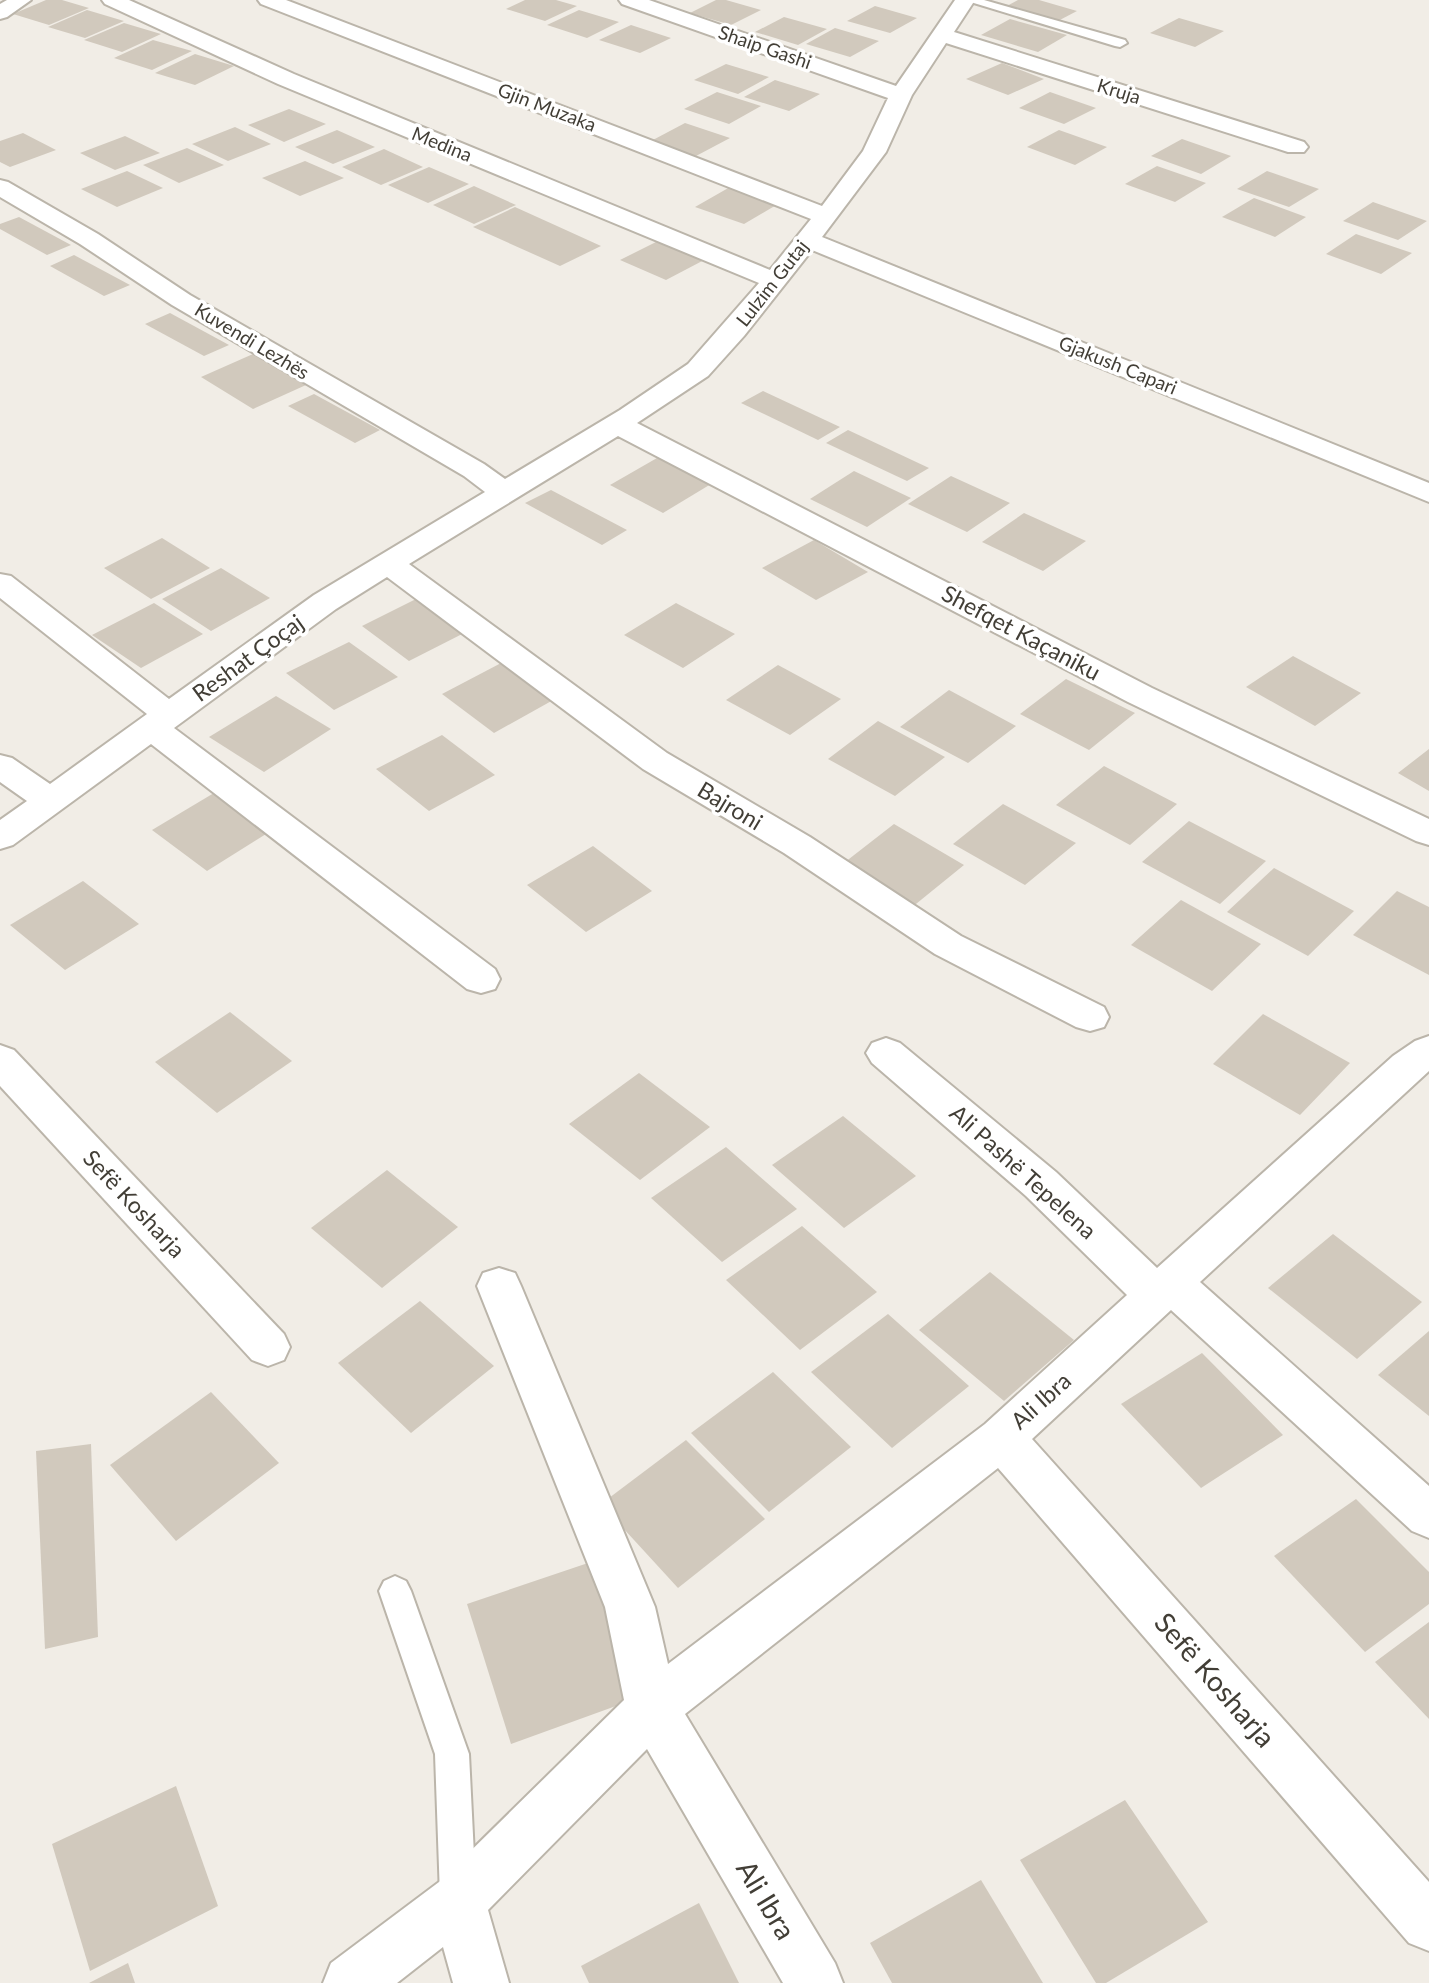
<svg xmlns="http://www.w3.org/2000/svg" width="1429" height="1983" font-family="Lato,sans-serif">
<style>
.building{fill:#d1c9bd}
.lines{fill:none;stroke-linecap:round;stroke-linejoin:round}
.service-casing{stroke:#bbb5aa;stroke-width:4}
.minor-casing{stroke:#bbb5aa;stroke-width:4}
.service{fill:#fff;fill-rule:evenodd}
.minor{fill:#fff;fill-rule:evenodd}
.labels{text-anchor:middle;stroke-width:7;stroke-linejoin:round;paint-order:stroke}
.far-street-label{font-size:19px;fill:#423e36;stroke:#fff}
.street-label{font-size:23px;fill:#423e36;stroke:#fff}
.near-street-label{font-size:28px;fill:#423e36;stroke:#fff}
</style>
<rect width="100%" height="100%" fill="#f1ede6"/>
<g class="building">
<path d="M46,0H62L89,8L49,25L13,14Z"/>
<path d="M525,0H556L577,6L545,21L506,9Z"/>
<path d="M716,0H726L761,10L731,25L690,13Z"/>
<path d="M1018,0H1039L1077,11L1056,22L1005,7Z"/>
<path d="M875,6L917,18L890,33L847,21Z"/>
<path d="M87,10L124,21L85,38L48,27Z"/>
<path d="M579,10L619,22L587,38L547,25Z"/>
<path d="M784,17L827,29L798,45L755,32Z"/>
<path d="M1179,18L1224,31L1195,47L1150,33Z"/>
<path d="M1010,19L1067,35L1038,52L981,35Z"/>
<path d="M124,23L161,34L122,52L84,40Z"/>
<path d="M631,25L671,38L640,53L599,40Z"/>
<path d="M835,28L879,41L850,57L806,44Z"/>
<path d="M153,40L192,51L152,70L114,58Z"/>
<path d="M195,54L234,66L195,85L155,73Z"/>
<path d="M1002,63L1044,79L1008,95L966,79Z"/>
<path d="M726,64L769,77L738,94L694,80Z"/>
<path d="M775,80L820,94L789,111L744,97Z"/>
<path d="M717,92L761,106L729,124L684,109Z"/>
<path d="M1050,92L1096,108L1064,124L1019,108Z"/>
<path d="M289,109L326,124L284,142L248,125Z"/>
<path d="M685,123L730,138L696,156L651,141Z"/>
<path d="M235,127L271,144L228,161L192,144Z"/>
<path d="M337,130L375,147L333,164L295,147Z"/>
<path d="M1059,130L1107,147L1075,165L1027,147Z"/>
<path d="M23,133L56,150L10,167L0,162V141Z"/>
<path d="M125,136L160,153L115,170L80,153Z"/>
<path d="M1182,139L1231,156L1201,174L1151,156Z"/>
<path d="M187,148L224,165L179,183L143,165Z"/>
<path d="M384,149L423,167L381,185L342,167Z"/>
<path d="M305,161L344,178L300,196L262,178Z"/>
<path d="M1157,166L1206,183L1175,202L1125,184Z"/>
<path d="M429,167L469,184L428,203L388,185Z"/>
<path d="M127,171L163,188L117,207L81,189Z"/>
<path d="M1267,171L1319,189L1289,207L1237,189Z"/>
<path d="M474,186L516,205L474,224L433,205Z"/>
<path d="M730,187L778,204L744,224L695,207Z"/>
<path d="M1254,198L1306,217L1275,237L1222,217Z"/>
<path d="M1373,202L1427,221L1398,240L1343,221Z"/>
<path d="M515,207L557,226L601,246L560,266L473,227Z"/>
<path d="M19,217L71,245L47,255L0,229V224Z"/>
<path d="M1356,234L1412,253L1381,274L1326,254Z"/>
<path d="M660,240L706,259L666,280L620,260Z"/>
<path d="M74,255L130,285L104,296L50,266Z"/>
<path d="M170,313L229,345L204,356L145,324Z"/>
<path d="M253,354L306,385L253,409L201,377Z"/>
<path d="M763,391L840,427L818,440L741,403Z"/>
<path d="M314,394L380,430L355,443L288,406Z"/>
<path d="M848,430L929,468L907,481L826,443Z"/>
<path d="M657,458L711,484L663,513L610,485Z"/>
<path d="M854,471L911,498L867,527L810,499Z"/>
<path d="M951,476L1010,503L967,532L908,504Z"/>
<path d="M551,490L627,530L602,545L525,503Z"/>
<path d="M1024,513L1086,541L1043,571L982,542Z"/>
<path d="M162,538L210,568L151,599L104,568Z"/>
<path d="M814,540L868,572L816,600L762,568Z"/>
<path d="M221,568L270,598L211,631L162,599Z"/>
<path d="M422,596L470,630L409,661L362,626Z"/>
<path d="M154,603L203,634L141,668L92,635Z"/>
<path d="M676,603L735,634L683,668L624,635Z"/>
<path d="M349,642L398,677L334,710L286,673Z"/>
<path d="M1293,656L1361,693L1315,726L1246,687Z"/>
<path d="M503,662L555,699L494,733L442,694Z"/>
<path d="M778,665L841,699L790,735L726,700Z"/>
<path d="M1066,679L1135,713L1089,750L1020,714Z"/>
<path d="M949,690L1016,726L968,763L900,727Z"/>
<path d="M276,696L331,729L264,772L209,737Z"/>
<path d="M878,721L945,757L895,796L828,759Z"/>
<path d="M442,735L495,775L429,811L376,769Z"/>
<path d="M1429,749V791L1398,773Z"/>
<path d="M1104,766L1177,804L1130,845L1056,805Z"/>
<path d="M219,790L274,829L207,871L152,830Z"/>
<path d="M1003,804L1076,843L1025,885L953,844Z"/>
<path d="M1189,821L1266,861L1220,904L1142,862Z"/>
<path d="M894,824L964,865L911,908L840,866Z"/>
<path d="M593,846L652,891L586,932L527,885Z"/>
<path d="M1274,868L1354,911L1308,956L1227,912Z"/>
<path d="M83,881L139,924L65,970L10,925Z"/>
<path d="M1397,891L1429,907V975L1353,935Z"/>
<path d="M1181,900L1261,944L1212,991L1131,945Z"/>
<path d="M230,1012L292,1061L217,1113L155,1062Z"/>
<path d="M1263,1014L1350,1063L1300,1115L1213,1064Z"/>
<path d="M639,1073L710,1127L640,1180L569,1124Z"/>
<path d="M843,1116L916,1176L844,1228L772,1165Z"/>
<path d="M726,1147L797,1209L722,1262L651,1198Z"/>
<path d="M387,1170L458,1227L382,1288L311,1228Z"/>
<path d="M802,1226L877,1292L800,1350L726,1280Z"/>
<path d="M1333,1234L1422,1302L1357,1359L1268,1288Z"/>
<path d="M990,1272L1074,1340L1004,1401L919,1330Z"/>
<path d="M420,1301L494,1366L411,1433L338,1363Z"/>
<path d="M888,1314L969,1386L892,1448L811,1372Z"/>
<path d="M1429,1331V1416L1378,1375Z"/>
<path d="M1202,1353L1283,1435L1201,1488L1121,1404Z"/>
<path d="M773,1372L851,1447L769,1512L691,1433Z"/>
<path d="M211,1392L279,1463L176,1541L110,1465Z"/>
<path d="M686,1440L765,1519L678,1588L601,1504Z"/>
<path d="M91,1444L98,1637L45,1649L36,1451Z"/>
<path d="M1356,1499L1429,1572V1604L1365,1652L1274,1556Z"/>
<path d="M588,1563L638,1698L511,1744L467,1604Z"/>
<path d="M1429,1622V1719L1375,1662Z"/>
<path d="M176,1786L218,1906L90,1971L52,1844Z"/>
<path d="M1125,1800L1208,1922L1106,1983H1096L1020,1860Z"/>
<path d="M981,1880L1043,1983H892L870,1943Z"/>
<path d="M699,1903L739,1983H589L581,1966Z"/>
<path d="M128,1963L135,1983H89Z"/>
</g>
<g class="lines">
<g class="service-casing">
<g id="service">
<path d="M964,0H984L1125,40L1127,43L1120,47L1115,46Z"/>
<path d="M395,1576L406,1581L411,1591L469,1754L476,1896L470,1908L458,1914L446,1908L440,1896L435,1754L379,1591L384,1581Z"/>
</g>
</g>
<g class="minor-casing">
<g id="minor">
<path d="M7,0H31L7,17L0,19V4Z"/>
<path d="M102,0H129L294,74L770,270L811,219L261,4L258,0H286L822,206L863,151L888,98L622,4L619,0H649L896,86L955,0H975L954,32L1304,142L1308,147L1304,152H1288L946,43L912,95L886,152L822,237L1429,483V502L812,250L744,336L708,376L637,423L1152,688L1429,819V845L1416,841L1128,702L618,436L409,564L667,753L810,837L961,936L1104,1007L1109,1017L1104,1027L1090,1031L1076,1027L935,954L784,853L643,769L387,577L336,609L174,728L495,969L500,979L495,989L481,993L467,989L151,744L13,845L0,849V820L27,801L0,782V755L12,758L50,784L147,714L0,598V574L11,576L169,699L314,595L485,492L464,476L172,305L80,244L0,197V180L8,182L98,234L190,295L484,464L505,479L620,410L688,364L759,283L278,84L105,4Z"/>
<path d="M1429,1036V1071L1200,1282L1429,1486V1538L1412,1531L1171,1310L1032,1439L1429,1882V1951L1409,1943L998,1468L685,1714L835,1963L843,1983H783L647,1749L488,1910L509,1983H453L443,1947L397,1983H323L331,1963L439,1882L624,1700L605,1607L477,1286L483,1273L499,1268L515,1273L521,1286L655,1607L668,1664L985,1424L1127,1295L1026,1196L872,1063L866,1053L872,1043L886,1038L900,1043L1056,1172L1157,1268L1393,1056L1415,1041Z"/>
<path d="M0,1045L14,1050L284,1334L290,1347L284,1360L268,1366L252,1360L0,1086Z"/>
</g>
</g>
<use href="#service" class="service"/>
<use href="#minor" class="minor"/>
</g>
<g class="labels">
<g class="far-street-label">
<text transform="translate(765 47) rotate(19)" y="7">Shaip Gashi</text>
<text transform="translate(1119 91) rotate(17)" y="7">Kruja</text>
<text transform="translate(547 107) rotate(21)" y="7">Gjin Muzaka</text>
<text transform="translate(442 144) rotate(22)" y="7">Medina</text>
<text transform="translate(772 283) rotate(-52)" y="7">Lulzim Gutaj</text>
<text transform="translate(252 341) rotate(31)" y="7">Kuvendi Lezhës</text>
<text transform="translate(1118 365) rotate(22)" y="7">Gjakush Capari</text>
</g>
<g class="street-label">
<text transform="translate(1021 633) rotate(28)" y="8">Shefqet Kaçaniku</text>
<text transform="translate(248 658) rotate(-36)" y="8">Reshat Çoçaj</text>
<text transform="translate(730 806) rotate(31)" y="8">Bajroni</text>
<text transform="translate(1023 1172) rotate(42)" y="8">Ali Pashë Tepelena</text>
<text transform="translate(134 1204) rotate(47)" y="8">Sefë Kosharja</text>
<text transform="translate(1041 1401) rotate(-42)" y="8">Ali Ibra</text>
</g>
<g class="near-street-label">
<text transform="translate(1215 1680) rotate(49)" y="10">Sefë Kosharja</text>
<text transform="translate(766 1900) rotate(59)" y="10">Ali Ibra</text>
</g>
</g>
</svg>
